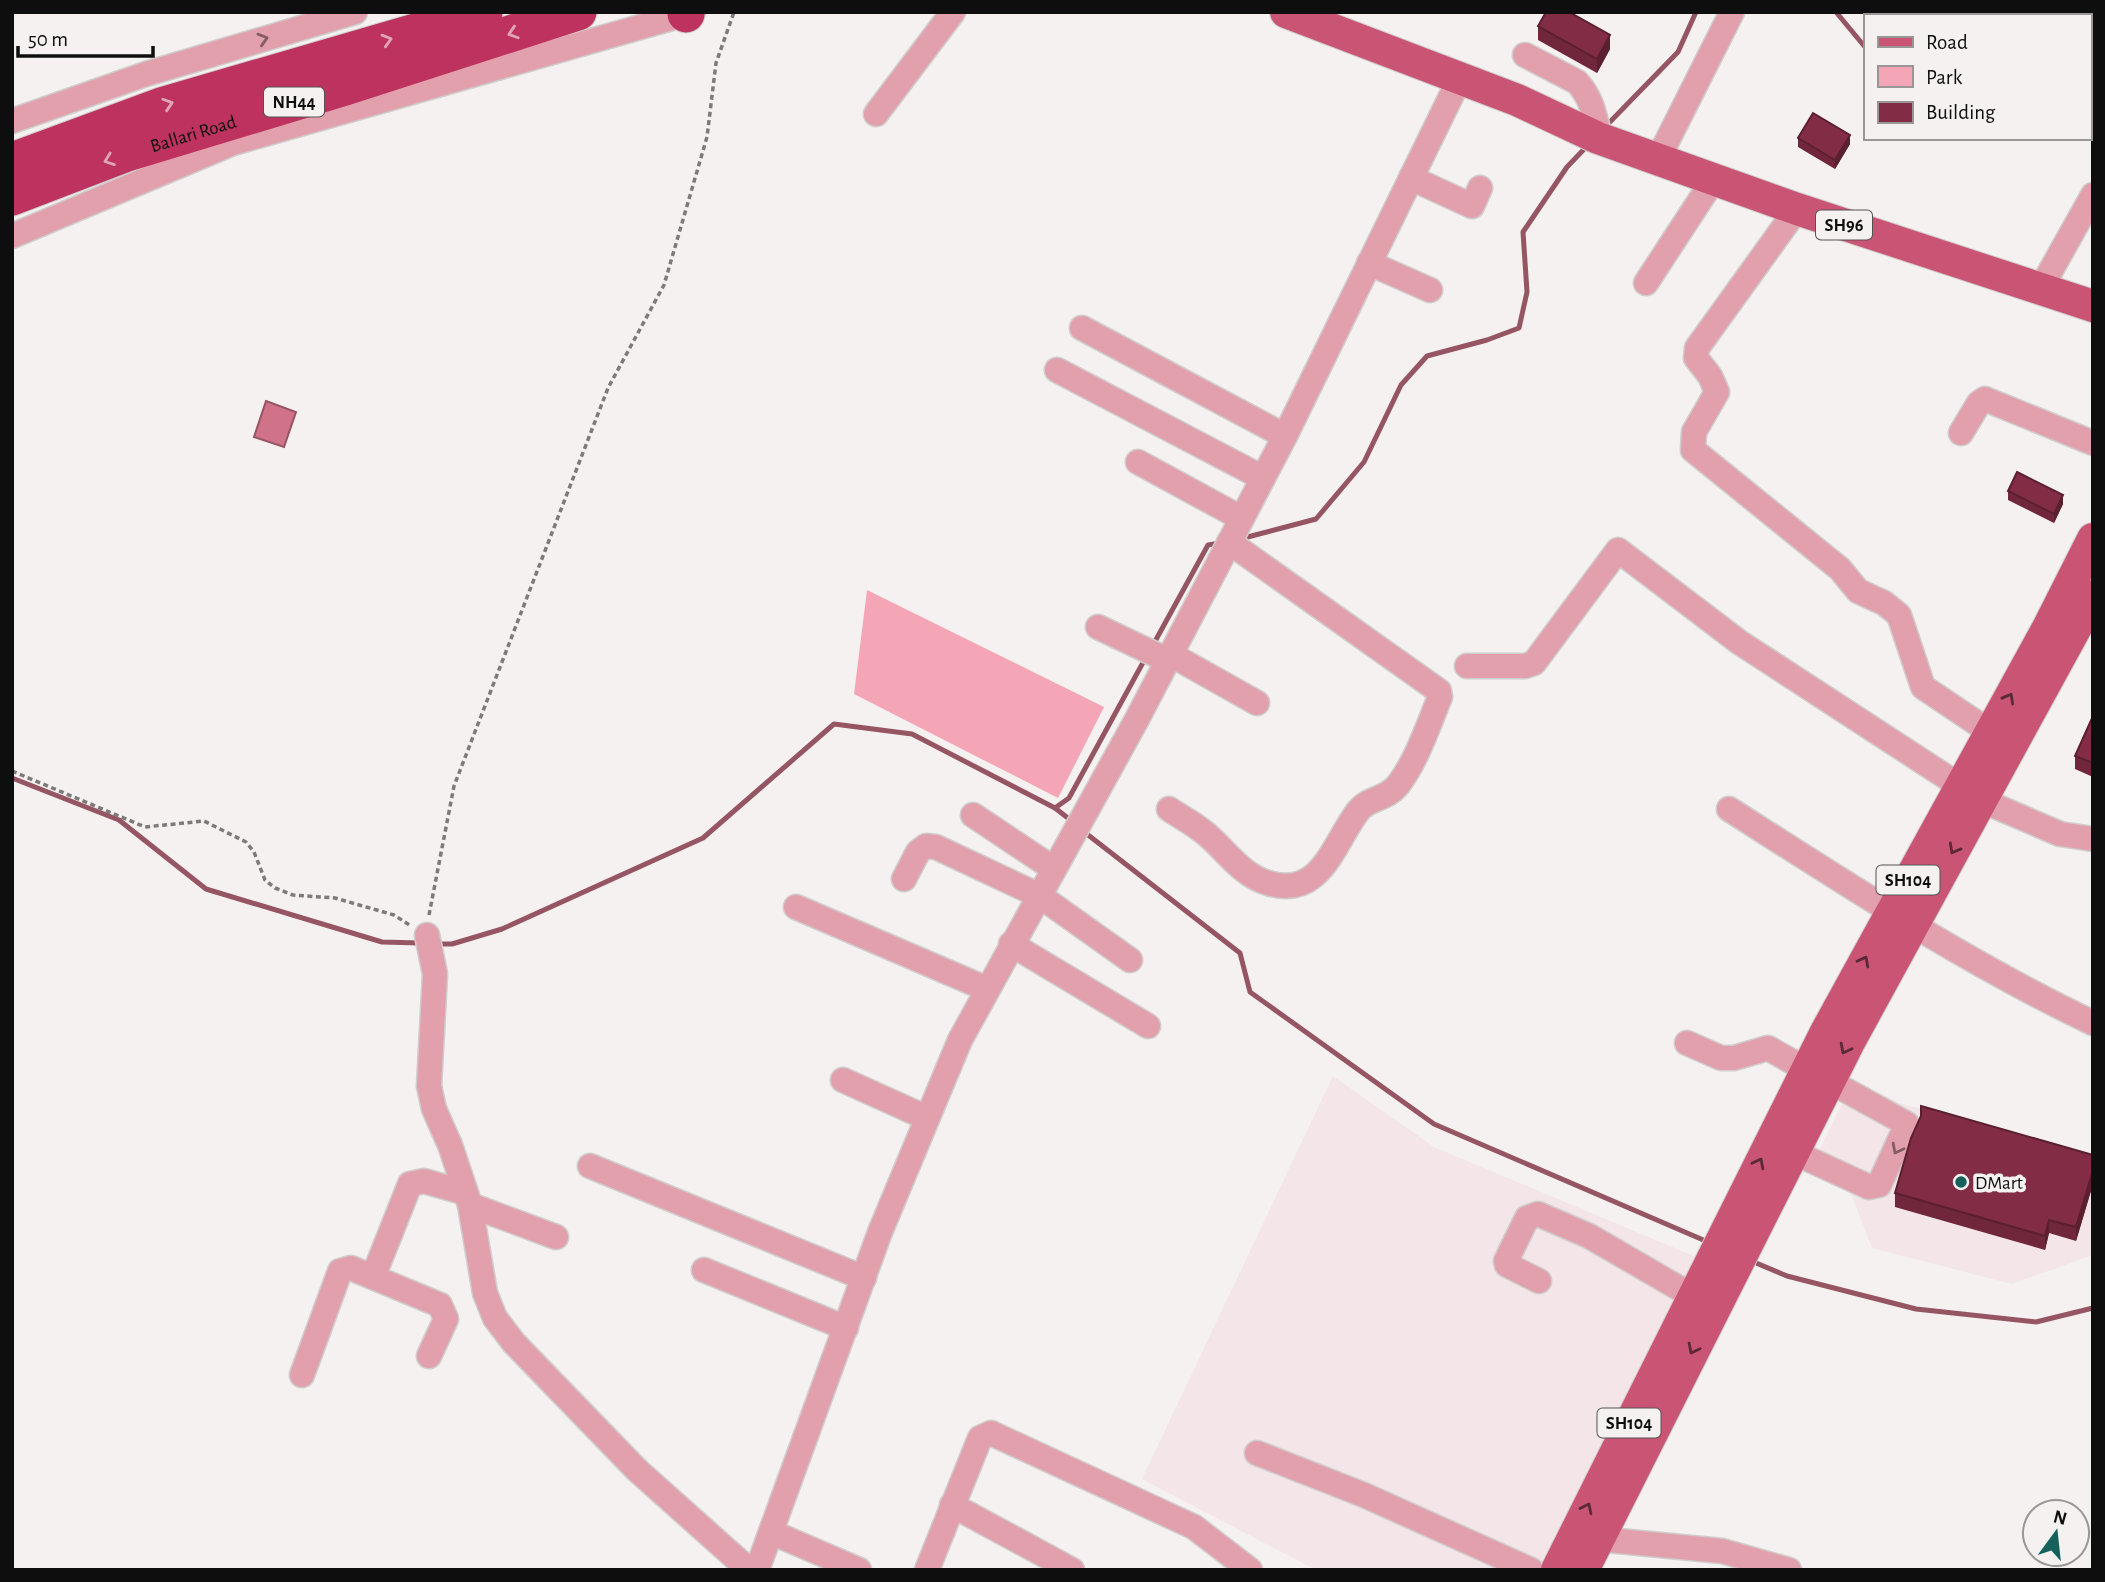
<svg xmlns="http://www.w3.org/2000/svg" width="2105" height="1582" font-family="'Alegreya Sans',sans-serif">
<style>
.built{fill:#f3e5e8}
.green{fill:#f5a6b6}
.water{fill:#d07388;stroke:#965563;stroke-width:2}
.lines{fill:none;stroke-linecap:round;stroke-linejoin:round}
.stream{stroke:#965563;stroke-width:5}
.minor-casing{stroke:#d0cdcd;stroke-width:27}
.major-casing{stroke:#d0cdcd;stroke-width:34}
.highway-casing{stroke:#d0cdcd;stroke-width:39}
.path{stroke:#7c7a7a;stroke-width:3.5;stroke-dasharray:5 3.5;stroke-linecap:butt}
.minor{stroke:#e2a0ad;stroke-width:24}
.major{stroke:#ca5474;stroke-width:32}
.highway{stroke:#be325f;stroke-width:37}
.wall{fill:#70273b}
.shaded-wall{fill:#5b2030}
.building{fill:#822d45;stroke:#5b2030;stroke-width:2}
.oneway{stroke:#dfa5b7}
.oneway2{stroke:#835e65}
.oneway3{stroke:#5a2a37}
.poi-dot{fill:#15625c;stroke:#f5f1f1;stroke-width:2.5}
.labels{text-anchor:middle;stroke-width:7;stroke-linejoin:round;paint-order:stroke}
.shield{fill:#f5f1f1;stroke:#545252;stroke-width:2}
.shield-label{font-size:18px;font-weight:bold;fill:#0f0e0e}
.street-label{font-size:19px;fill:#0f0e0e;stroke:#f5f1f1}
.poi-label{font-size:19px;fill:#0f0e0e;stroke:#f5f1f1;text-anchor:start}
</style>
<rect width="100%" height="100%" fill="#f5f1f1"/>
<g class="built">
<path d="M1333,1076L1434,1147L1696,1257L1543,1570H1316L1142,1479Z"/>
<path d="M1854,1080L1900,1103L2093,1159V1255L2012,1284L1872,1248L1850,1191L1808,1173Z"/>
</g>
<path class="green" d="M867,590L1104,707L1058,798L854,694Z"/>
<path class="water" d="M266,401L296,412L284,447L254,437Z"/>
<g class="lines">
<g class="stream">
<path d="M1836,12L1865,47"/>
<path d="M2008,16L2012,12"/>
<path d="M1605,127L1678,52L1696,12"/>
<path d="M1240,539L1316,519L1364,462L1401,385L1427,356L1487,340L1519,328L1527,292L1523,232L1567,167L1589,144"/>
<path d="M1153,645L1208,545L1220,543"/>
<path d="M12,778L119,820L206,889L382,942L420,943"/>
<path d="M1055,808L1073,822"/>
<path d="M1083,831L1240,953L1250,992L1434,1124L1708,1242"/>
<path d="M437,944H452L502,929L703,838L834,724L912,734L1055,808L1069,798L1146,657"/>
<path d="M1749,1260L1787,1276L1916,1309L2036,1322L2093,1308"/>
</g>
<g class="minor-casing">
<g id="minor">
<path d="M1525,55L1577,82C1592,98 1595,117 1600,138"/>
<path d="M876,114L953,12"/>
<path d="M12,121L146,74L355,12"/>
<path d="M1658,159L1732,12"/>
<path d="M1411,178L1472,206L1480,188"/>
<path d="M1797,209L1697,348L1696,358L1710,376L1717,392L1694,432L1693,450L1840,569L1858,591L1884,603L1899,615L1923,687L1990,732"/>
<path d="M12,236L233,143L693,12"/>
<path d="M1369,263L1430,290"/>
<path d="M1646,283L1714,179"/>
<path d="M2041,288L2093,195"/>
<path d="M1082,328L1285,436"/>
<path d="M1057,370L1263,478"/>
<path d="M1961,433L1979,403L1985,399L2093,443"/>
<path d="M1138,462L1241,518"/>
<path d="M1098,627L1167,660"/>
<path d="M1170,654L1257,703"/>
<path d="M1467,666H1525L1534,663L1618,550L1739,642L1960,786"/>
<path d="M1981,800L2060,834L2093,839"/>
<path d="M1169,809C1181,817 1194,824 1205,833C1226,850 1241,875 1268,883C1322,900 1334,841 1359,810C1370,797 1386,800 1398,785C1417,760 1428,726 1440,697L1439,691L1229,542"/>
<path d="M1729,809C1848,885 1965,962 2093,1023"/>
<path d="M973,815L1054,869"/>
<path d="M904,879L918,852L926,846L936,847L1040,896L1130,960"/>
<path d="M796,907L987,989"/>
<path d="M427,935L435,974L429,1086L434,1109L450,1145L470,1205L485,1293L495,1318L514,1343L637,1470L749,1570"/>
<path d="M1011,944L1148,1026"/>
<path d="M1687,1043L1721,1058H1734L1768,1048L1807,1070"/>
<path d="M843,1080L927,1118"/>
<path d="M1793,1152L1869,1187L1879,1185L1907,1124L1829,1081"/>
<path d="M590,1166L864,1278"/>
<path d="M470,1205L556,1237"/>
<path d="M704,1270L846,1328"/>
<path d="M373,1277L410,1184L424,1181L466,1193"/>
<path d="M1539,1281L1507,1265L1506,1261L1527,1218L1538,1214L1589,1236L1708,1305"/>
<path d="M302,1375L340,1271L351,1268L440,1305L446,1319L429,1356"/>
<path d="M1257,1453L1364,1495L1531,1570"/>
<path d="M952,1505L1072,1570"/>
<path d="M771,1532L859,1570"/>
<path d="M1598,1539L1722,1551L1789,1570"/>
<path d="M757,1570L880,1232L960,1040L1136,721L1285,436L1459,80"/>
<path d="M927,1570L980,1438L991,1433L1194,1527L1250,1570"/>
</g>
</g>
<g class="major-casing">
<g id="major">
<path d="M1286,12L1517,100L1598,138L1797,209L2093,306"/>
<path d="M1557,1570L1826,1032L2048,628L2093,539"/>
<path d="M1583,1570L1849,1042L2093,596"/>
</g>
</g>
<g class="highway-casing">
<g id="highway">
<path d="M686,12V14"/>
<path d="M12,161L161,106L484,12"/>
<path id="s1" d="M12,197L127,153L345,87L578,12"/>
</g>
</g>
<g class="path">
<path d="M12,771L145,827L204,821L246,842L254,852L265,880L275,888L293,895L335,898L394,915L411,926"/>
<path d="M429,915L454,786L608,388L664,285L707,137L716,63L734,12"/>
</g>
<use href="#minor" class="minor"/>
<use href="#major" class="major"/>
<use href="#highway" class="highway"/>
</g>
<g class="wall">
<path d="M1538,26L1610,49L1597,73L1538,40Z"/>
<path d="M1798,138L1850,144L1835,169L1798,147Z"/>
<path d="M2008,491L2063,504L2054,523L2008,500Z"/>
<path d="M2093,716V777L2075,769V756Z"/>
<path d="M2093,1155V1184L2076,1241L2049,1233L2045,1250L1895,1207V1193Z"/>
</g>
<g class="shaded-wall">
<path d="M1610,35V49L1597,73V59Z"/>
<path d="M1850,135V144L1835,169V160Z"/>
<path d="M2063,495V504L2054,523V514Z"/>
<path d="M2093,1170V1184L2076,1241V1227Z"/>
<path d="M2049,1220V1233L2045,1250V1236Z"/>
</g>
<g class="building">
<path d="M1546,12H1569L1610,35L1597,59L1538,26Z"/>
<path d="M1813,113L1850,135L1835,160L1798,138Z"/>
<path d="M2017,472L2063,495L2054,514L2008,491Z"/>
<path d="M2093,716V763L2075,756Z"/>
<path d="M1921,1106L2093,1155V1170L2076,1227L2049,1220L2045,1236L1895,1193L1911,1138L1921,1116Z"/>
</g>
<defs><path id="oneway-chevron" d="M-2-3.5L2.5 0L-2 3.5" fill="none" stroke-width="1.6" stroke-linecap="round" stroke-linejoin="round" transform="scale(1.75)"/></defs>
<g class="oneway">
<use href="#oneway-chevron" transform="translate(513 33) rotate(162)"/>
<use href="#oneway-chevron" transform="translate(387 40) rotate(-16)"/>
<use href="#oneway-chevron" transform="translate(168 104) rotate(-18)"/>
<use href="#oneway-chevron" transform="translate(109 160) rotate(160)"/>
</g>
<g class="oneway2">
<use href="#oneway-chevron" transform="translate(263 39) rotate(-17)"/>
<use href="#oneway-chevron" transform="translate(1897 1149) rotate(117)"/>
</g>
<g class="oneway3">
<use href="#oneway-chevron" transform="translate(2009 698) rotate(-61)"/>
<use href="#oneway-chevron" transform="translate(1954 849) rotate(119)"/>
<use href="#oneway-chevron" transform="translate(1864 961) rotate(-62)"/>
<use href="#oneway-chevron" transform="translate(1845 1049) rotate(117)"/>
<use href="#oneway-chevron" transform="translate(1759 1163) rotate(-63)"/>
<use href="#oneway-chevron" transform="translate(1693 1349) rotate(117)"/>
<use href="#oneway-chevron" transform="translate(1587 1508) rotate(-64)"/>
</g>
<circle class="poi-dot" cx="1961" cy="1182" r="7"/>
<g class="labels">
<g class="shield">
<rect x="264" y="87.5" width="60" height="29" rx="5"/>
<rect x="1816" y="210.5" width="56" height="29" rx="5"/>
<rect x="1876.5" y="865.5" width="63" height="29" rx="5"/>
<rect x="1597.5" y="1408.5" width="63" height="29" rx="5"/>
</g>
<g class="shield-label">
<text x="294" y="108">NH44</text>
<text x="1844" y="231">SH96</text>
<text x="1908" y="886">SH104</text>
<text x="1629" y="1429">SH104</text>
</g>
<g class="street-label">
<text dy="7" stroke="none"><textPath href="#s1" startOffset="192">Ballari Road</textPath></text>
</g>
<g class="poi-label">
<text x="1975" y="1189">DMart</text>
</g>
</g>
<rect width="2105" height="1582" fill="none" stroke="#0f0e0e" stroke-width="28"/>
<rect x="1864" y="14" width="228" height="126" fill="#f5f1f1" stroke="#999696" stroke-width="2"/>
<rect x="1878" y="37" width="35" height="10" fill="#ca5474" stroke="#999696" stroke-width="2"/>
<text x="1926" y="49" font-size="21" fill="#0f0e0e">Road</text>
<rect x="1878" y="66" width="35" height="21" fill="#f5a6b6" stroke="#999696" stroke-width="2"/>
<text x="1926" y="84" font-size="21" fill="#0f0e0e">Park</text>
<rect x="1878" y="102" width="35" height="21" fill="#822d45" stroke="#999696" stroke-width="2"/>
<text x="1926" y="119" font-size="21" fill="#0f0e0e">Building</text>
<g transform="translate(2056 1533) rotate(15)"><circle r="33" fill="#f5f1f1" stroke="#999696" stroke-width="2"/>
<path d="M0-5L12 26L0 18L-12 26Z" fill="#15625c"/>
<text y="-10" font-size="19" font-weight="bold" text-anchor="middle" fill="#0f0e0e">N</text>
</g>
<path d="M18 46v10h135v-10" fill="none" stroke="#0f0e0e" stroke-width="3.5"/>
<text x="28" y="46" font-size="21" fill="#0f0e0e" stroke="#f5f1f1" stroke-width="5" paint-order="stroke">50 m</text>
</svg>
